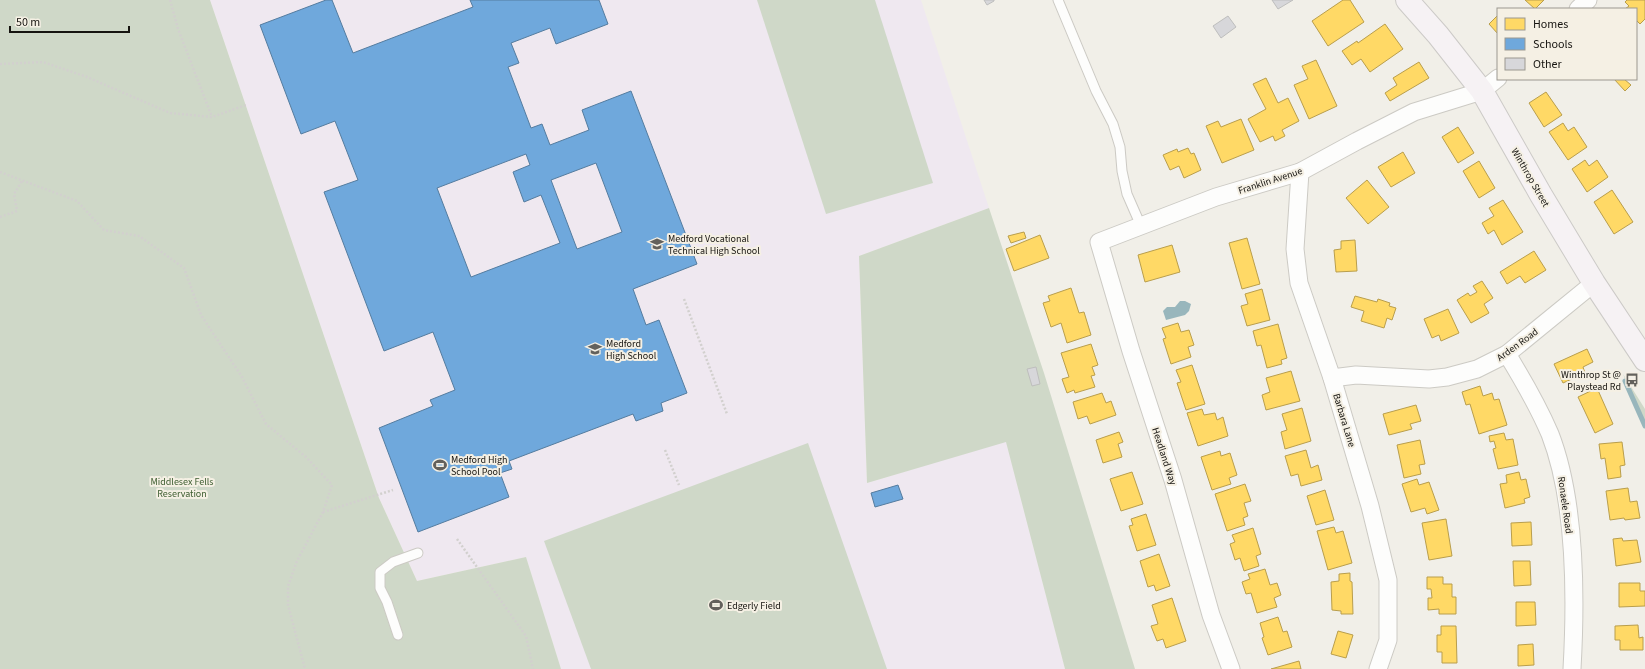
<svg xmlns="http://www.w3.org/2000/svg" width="1645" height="669" font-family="'Source Sans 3',sans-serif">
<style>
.education{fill:#efe8f0}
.green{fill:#cfd8c8}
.water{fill:#98b6bc}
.homes{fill:#ffd966;stroke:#b99e4c}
.schools{fill:#6fa8dc;stroke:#547c9f;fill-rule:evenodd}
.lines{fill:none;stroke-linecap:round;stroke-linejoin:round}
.stream{stroke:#98b6bc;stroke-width:5}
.building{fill:#d7d7da;stroke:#bebebd}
.service-casing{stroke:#cccac4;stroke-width:11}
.minor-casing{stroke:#cccac4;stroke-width:19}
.primary-casing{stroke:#cccac7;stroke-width:24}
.path{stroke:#d2d0ce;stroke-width:2.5;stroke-dasharray:2 2;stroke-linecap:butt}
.service{stroke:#fdfdfc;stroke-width:9}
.minor{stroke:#fdfdfc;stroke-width:17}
.primary{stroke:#f6f2f4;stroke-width:22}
.labels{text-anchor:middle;stroke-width:4;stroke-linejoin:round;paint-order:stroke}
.street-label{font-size:10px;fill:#161410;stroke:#f5f0e4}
.poi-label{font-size:10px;fill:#161410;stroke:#f5f0e4;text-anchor:start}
.park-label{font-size:10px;fill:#3c5c2f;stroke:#f5f0e4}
</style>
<rect width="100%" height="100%" fill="#f1efe8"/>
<path class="education" d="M210,0H921L989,208L859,256L867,483L1006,441L1065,669H561L526,557L417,581L379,498Z"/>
<g class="green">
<path d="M0,0H210L379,498L417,581L526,557L561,669H0Z"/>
<path d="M757,0H875L933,183L826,214Z"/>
<path d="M989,208L1044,373L1135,669H1065L1006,442L867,483L859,256Z"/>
<path d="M1623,374L1645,409V428Z"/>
<path d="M808,443L887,669H591L544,541Z"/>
</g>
<path class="water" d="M1180,301H1185L1191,304L1189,311L1185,315L1166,320L1163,311L1167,307H1175Z"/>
<g class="homes">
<path d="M1343,0H1350L1364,22L1328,46L1312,21Z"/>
<path d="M1525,0H1544L1535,9Z"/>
<path d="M1627,0H1645V19L1640,24L1636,20V9H1625L1629,6L1625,2Z"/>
<path d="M1498,15V34L1489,24Z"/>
<path d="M1385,24L1403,49L1370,72L1361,59L1352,65L1342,51L1357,41L1358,43Z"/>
<path d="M1316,60L1337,106L1309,119L1294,85L1308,79L1302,66Z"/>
<path d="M1419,62L1429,78L1390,101L1385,93L1397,85L1393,78Z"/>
<path d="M1266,78L1278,103L1288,98L1299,121L1282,130L1285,136L1275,141L1273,136L1260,142L1248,119L1266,109L1253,84Z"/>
<path d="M1614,79H1624L1631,85L1625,91Z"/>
<path d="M1546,92L1562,115L1544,127L1529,103Z"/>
<path d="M1241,119L1254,150L1222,163L1206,126L1218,121L1221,127Z"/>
<path d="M1563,123L1568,131L1574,127L1587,147L1568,160L1549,132Z"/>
<path d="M1458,127L1474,153L1458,163L1442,137Z"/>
<path d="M1188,148L1191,154L1194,153L1201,170L1184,178L1179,166L1170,170L1163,155L1177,149L1178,152Z"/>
<path d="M1403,152L1415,173L1391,187L1378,167Z"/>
<path d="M1585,160L1589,166L1597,160L1608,177L1587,192L1572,169Z"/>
<path d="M1479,161L1495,188L1479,198L1463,171Z"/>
<path d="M1367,180L1389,207L1368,224L1346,198Z"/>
<path d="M1612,190L1633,222L1614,234L1594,202Z"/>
<path d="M1503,200L1523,232L1502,245L1494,230L1488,234L1482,223L1494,216L1489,208Z"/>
<path d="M1024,232L1026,238L1011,243L1008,236Z"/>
<path d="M1040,235L1049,258L1014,271L1006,249Z"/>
<path d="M1247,238L1260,284L1242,289L1229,243Z"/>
<path d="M1355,240L1357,271L1336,272L1334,250L1341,249V241Z"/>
<path d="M1172,245L1180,272L1145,282L1138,255Z"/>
<path d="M1534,251L1546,270L1525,283L1520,276L1507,284L1500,272Z"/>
<path d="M1482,281L1493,298L1484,304L1489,313L1471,323L1457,300L1468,293L1470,296L1477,292L1473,286Z"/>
<path d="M1071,288L1079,313L1084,312L1091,335L1067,343L1061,323L1051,327L1043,303L1050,301L1048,296Z"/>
<path d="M1262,289L1270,320L1247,326L1241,306L1248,304L1245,294Z"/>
<path d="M1355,296L1377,302L1378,299L1390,303L1389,306L1396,308L1392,320L1387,318L1384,328L1361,321L1364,311L1351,307Z"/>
<path d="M1448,309L1459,333L1441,341L1439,335L1432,338L1424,319Z"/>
<path d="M1178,323L1181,332L1189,330L1194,345L1188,347L1191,357L1171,364L1163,339L1166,338L1162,328Z"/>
<path d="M1278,324L1287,358L1281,360L1282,364L1267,368L1261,345L1257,346L1253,331Z"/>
<path d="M1091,344L1098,365L1092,367L1095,375L1091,376L1095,387L1075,393L1074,390L1067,393L1062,379L1069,377L1061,353Z"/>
<path d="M1587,349L1593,362L1583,367L1585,373L1563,383L1554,364Z"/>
<path d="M1192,365L1205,404L1186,410L1177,383L1181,382L1176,370Z"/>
<path d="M1291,371L1300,401L1266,410L1262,395L1270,392L1266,378Z"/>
<path d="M1480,386L1483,396L1492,393L1494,400L1499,399L1507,425L1479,434L1470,404L1466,405L1462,392Z"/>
<path d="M1597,388L1613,424L1595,433L1578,397Z"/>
<path d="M1102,393L1106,403L1111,401L1116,415L1090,424L1087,416L1078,419L1073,402Z"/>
<path d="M1416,405L1421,421L1410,424L1412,429L1389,435L1383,414Z"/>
<path d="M1302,408L1311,441L1285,449L1281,432L1287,430L1282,414Z"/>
<path d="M1202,409L1204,415L1215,413L1217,420L1223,417L1228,436L1198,446L1187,413Z"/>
<path d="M1119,432L1123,442L1118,444L1122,457L1103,463L1096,440Z"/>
<path d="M1504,433L1506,440L1513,439L1518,465L1498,469L1493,449L1496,448L1494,441L1490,442L1489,436Z"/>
<path d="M1420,440L1425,464L1419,465L1421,474L1404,478L1397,445Z"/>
<path d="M1622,442L1625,465L1620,466L1621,477L1608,479L1605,458L1601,459L1599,444Z"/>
<path d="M1306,450L1311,468L1318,465L1322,480L1301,486L1298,474L1291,476L1285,456Z"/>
<path d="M1220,451L1221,456L1230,453L1237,475L1229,478L1231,484L1212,490L1201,457Z"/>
<path d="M1132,472L1143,504L1121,511L1110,479Z"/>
<path d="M1519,472L1521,480L1526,479L1530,497L1524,499L1525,503L1505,508L1500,484L1507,483L1506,475Z"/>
<path d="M1417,479L1419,485L1429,482L1439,510L1427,514L1425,508L1411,512L1402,484Z"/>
<path d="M1245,484L1251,501L1244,503L1248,516L1243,518L1245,525L1227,531L1215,494Z"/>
<path d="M1628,488L1630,502L1637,501L1640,518L1625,520L1624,518L1610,520L1606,491Z"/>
<path d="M1325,490L1334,520L1316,525L1307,496Z"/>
<path d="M1146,514L1156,545L1137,551L1129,526L1133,525L1131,519Z"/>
<path d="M1446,519L1452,556L1429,560L1422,523Z"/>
<path d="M1531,522L1532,545L1512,546L1511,523Z"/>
<path d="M1334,527L1336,533L1343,531L1352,563L1328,570L1317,531Z"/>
<path d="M1253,528L1261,554L1256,556L1259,566L1244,571L1240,558L1235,560L1230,544L1235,542L1232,535Z"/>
<path d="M1622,538L1623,541L1637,540L1641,562L1616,566L1613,539Z"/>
<path d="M1159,554L1170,586L1156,591L1154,585L1148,587L1140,561Z"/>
<path d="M1513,561H1530L1531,585L1514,586Z"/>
<path d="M1265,569L1270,585L1277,583L1281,595L1274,598L1277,607L1257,613L1251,593L1246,594L1242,582L1250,579L1248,574Z"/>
<path d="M1350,573V581L1352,582L1353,614H1341V611L1332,610L1331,582L1339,581V574Z"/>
<path d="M1427,577H1443V584H1452V597H1456V614H1439V609L1428,610V598H1432L1431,589H1427Z"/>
<path d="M1619,583H1640V591H1645V606L1619,607Z"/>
<path d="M1172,598L1186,641L1166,648L1163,639L1157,641L1151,626L1158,624L1152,605Z"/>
<path d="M1516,602H1535L1536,625L1516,626Z"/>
<path d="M1278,617L1283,632L1287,631L1292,647L1268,655L1262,638L1264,637L1260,623Z"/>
<path d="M1638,625L1639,638L1643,637V650H1620V640H1615V626Z"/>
<path d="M1441,626H1456L1457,663H1442V652H1437V635H1441Z"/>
<path d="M1338,631L1353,635L1346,658L1331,654Z"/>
<path d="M1533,644L1534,665L1518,666V645Z"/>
<path d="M1299,661L1301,669H1271Z"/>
</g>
<g class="schools">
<path d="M326,0H332L353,53L473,7L470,0H599L608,24L556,44L550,28L511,43L519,63L508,67L531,128L542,124L550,145L589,130L582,110L631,91L697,264L633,289L646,325L659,320L687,393L661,403L663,411L636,421L633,414L509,461L512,469L500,473L509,497L418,532L379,428L433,406L430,400L455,390L433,332L384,351L324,192L358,180L335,121L301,134L260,25ZM526,154L530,165L513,172L524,202L541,195L560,243L471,277L437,188ZM596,163L622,232L577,249L551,180Z"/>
<path d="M898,485L903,499L875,507L871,493Z"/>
</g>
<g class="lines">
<path class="stream" d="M1625,381L1645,426"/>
</g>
<g class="building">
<path d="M984,0H994V1L987,5Z"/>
<path d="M1272,0H1293L1278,9Z"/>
<path d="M1228,16L1236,27L1221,38L1213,26Z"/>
<path d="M1036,367L1040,384L1032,386L1027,369Z"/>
</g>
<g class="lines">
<g class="service-casing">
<g id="service">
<path d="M1058,0L1096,91L1113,124L1120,147L1122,171L1127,194L1141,226"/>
<path d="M398,635L387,602L380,588V572L393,562L418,553"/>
</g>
</g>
<g class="minor-casing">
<g id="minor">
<path d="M1578,9L1588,0"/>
<path d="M1300,172L1295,249L1299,283L1332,378L1370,506L1388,580V640L1378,669"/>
<path d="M1507,354C1523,380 1538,406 1550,434C1576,501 1576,598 1572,669"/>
<path d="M1332,378L1356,375L1429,379L1447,377L1477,369L1507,354L1594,283"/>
<path d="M1231,669L1211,615L1173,480L1131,351L1099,242L1216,197L1300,172L1357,141L1414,112L1482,91L1498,78"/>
</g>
</g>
<g class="primary-casing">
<path id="primary" d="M1407,0L1438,35L1482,91L1541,195L1594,283L1645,360"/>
</g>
<g class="path">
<path d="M170,0L178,29L212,117"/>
<path d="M0,64L43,62L87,77L170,113L212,117L246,105"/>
<path d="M0,172L77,201L104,230L139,236L184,268L201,315L242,377L266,424L306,457L332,485L323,512L297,561L288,586V605L305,669"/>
<path d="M0,217L17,211L14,194L22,181"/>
<path d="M684,299L727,414"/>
<path d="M665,450L679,485"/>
<path d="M323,512L393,490"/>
<path d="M457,539L526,636L533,669"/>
</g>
<use href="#service" class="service"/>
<use href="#minor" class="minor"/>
<use href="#primary" class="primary"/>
</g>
<defs>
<g id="school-bare" transform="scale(1.08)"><path d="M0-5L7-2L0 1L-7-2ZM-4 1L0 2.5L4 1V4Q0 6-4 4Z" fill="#63615c" stroke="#f5f0e4" stroke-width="2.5" paint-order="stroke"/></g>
<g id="bus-bare" transform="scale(1.08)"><path d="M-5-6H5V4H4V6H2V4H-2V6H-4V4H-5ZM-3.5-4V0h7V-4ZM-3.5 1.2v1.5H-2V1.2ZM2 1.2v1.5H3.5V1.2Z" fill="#63615c" stroke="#f5f0e4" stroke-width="2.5" paint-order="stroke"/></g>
<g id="stadium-bare" transform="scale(1.08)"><path d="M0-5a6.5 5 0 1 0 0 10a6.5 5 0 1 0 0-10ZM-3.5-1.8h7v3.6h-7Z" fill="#63615c" stroke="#f5f0e4" stroke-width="2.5" paint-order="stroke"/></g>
</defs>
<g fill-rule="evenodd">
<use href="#school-bare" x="657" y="244"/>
<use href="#school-bare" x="595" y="349"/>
<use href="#bus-bare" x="1632" y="380"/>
<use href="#stadium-bare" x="440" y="465"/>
<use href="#stadium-bare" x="716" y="605"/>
</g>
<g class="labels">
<g class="street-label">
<text transform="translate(1531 177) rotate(60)" y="4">Winthrop Street</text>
<text transform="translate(1270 180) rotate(-18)" y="4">Franklin Avenue</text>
<text transform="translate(1517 344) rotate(-36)" y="4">Arden Road</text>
<text transform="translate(1345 420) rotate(73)" y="4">Barbara Lane</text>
<text transform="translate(1165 456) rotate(72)" y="4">Headland Way</text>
<text transform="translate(1566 505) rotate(82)" y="4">Ronaele Road</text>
</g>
<g class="poi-label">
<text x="668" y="242">Medford Vocational<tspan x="668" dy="12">Technical High School</tspan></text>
<text x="606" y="347">Medford<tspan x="606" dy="12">High School</tspan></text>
<text x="1621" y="378" text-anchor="end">Winthrop St @<tspan x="1621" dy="12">Playstead Rd</tspan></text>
<text x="451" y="463">Medford High<tspan x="451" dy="12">School Pool</tspan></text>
<text x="727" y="609">Edgerly Field</text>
</g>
<g class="park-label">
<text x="182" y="485">Middlesex Fells<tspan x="182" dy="12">Reservation</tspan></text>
</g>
</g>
<rect x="1497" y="8" width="140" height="72" fill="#f5f0e4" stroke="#9c988f"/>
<rect x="1505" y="18" width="20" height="12" fill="#ffd966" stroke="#9c988f"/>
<text x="1533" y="28" font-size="12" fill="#161410">Homes</text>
<rect x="1505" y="38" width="20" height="12" fill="#6fa8dc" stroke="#9c988f"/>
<text x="1533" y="48" font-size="12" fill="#161410">Schools</text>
<rect x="1505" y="58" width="20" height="12" fill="#d7d7da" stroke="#9c988f"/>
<text x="1533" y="68" font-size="12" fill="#161410">Other</text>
<path d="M10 26v6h119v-6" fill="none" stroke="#161410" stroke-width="2"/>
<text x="16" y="26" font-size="12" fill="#161410" stroke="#f5f0e4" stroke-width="3" paint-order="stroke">50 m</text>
</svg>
